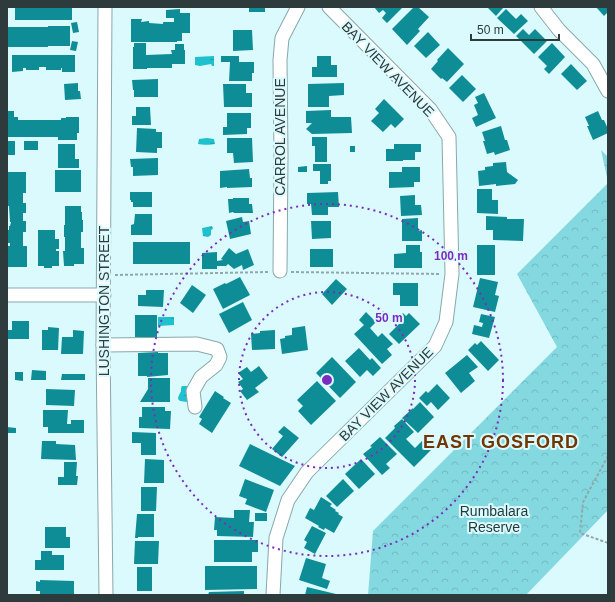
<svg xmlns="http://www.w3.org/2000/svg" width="615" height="602" font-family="Arial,sans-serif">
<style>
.park{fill:url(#park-crowns)}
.water{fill:url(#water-ripples)}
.building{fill:#0f8d96}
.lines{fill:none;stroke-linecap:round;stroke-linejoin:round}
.street-casing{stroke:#8aa7a9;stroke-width:15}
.path{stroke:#90a8aa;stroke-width:2;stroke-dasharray:3 2;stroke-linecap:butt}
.street{stroke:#fff;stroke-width:13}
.ring{fill:none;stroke:#7b2cbf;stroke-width:2;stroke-dasharray:2 4}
.labels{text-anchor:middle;stroke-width:4;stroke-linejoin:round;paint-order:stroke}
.street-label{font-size:14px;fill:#2e3b3c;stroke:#dbfafd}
.park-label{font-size:14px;fill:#1f383a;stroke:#dbfafd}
.district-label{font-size:18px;font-weight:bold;letter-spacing:1px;fill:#713604;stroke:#dbfafd}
.centre{fill:#7b2cbf;stroke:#dbfafd;stroke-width:2}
.ring-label{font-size:12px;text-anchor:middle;font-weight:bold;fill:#7b2cbf;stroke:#dbfafd;stroke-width:4;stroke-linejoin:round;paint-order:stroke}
</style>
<defs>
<pattern id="park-crowns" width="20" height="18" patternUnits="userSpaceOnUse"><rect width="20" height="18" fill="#84d8df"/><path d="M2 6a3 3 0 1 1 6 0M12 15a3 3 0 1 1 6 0" fill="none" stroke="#72bac0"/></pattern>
<pattern id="water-ripples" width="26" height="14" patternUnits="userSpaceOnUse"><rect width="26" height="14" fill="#1ec1cd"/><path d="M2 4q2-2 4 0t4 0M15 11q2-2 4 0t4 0" fill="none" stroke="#1b9ea8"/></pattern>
</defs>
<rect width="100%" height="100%" fill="#dbfafd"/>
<g class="park">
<path d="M601,150L608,157V182Z"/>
<path d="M608,183V510L526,595H368L373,531L557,347L517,274Z"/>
</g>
<g class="water">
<path d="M214,56V66H212L211,64L200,66L195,65V57Z"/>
<path d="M207,138L214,139L215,144C211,145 202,145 198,144L199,139Z"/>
<path d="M212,226L213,229L211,230V235L208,237L203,236L202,228Z"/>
<path d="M158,317H174V325L158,326Z"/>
<path d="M182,386H187V402L180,401L178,399C178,396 179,396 180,393C182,391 180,389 182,386Z"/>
</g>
<g class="building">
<rect x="15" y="7" width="57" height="13"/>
<rect x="249" y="7" width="16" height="5"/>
<path d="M374,7H400L402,8L387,23L382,18L386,13L383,10L379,13Z"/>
<path d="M414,7H418L429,17L418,29L420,31L407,45L392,29Z"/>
<path d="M487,7H504L496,16Z"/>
<path d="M596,7H608V12L604,16Z"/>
<path d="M180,9V13H190V33H182V41H177V42H131V19H142L141,22L149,21V23L163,24V22H174V18H166V10Z"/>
<path d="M506,9L516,19L521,14L528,21L514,34L497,18Z"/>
<path d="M77,22L79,32L73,33L71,23Z"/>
<path d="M48,26H70V46H48V47H7V27H48Z"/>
<path d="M523,29L529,35L535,29L547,41L534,54L516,36Z"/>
<path d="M233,30H252L253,50L233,51Z"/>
<path d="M428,32L440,45L426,58L414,46Z"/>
<path d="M72,41L78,42L76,51L70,50Z"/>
<path d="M134,43H146V55L172,54L171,50H175V44H184V50H185V64H172V68H147V69H133V47H134Z"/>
<path d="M552,43L565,57L549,74L544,69L547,66L538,57Z"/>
<path d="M448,48L464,64L447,82L442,78L441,79L431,69L438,61L437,60Z"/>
<path d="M12,55H75V72H62V68H61V70H46V67H39V70H26V68H23V71L12,72Z"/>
<path d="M221,56H239V62H254V73H252V81H229L230,62H221Z"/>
<path d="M317,56H331V65H337V77H312V67H317Z"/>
<path d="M571,64L587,81L577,90L561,74Z"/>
<path d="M462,75L476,89L463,102L449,88Z"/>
<path d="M158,79V97H134V90H133L132,80Z"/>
<path d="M78,83V91H80L81,99L65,100L64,84Z"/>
<path d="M344,83V95L329,96V107H308V84Z"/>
<path d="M223,84H246V93H252V107H224Z"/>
<path d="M484,93L496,118L476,127L472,118L478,115L474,105L478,103L475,97Z"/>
<path d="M384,99L404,119L395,128L391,124L383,132L371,121L379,113L375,109Z"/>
<path d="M136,107H150L151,125H132V116H136Z"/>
<path d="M331,110V117H351L352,133L312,134L306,129L312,123H306V111Z"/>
<path d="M7,111H14V117H18V120H61V118H66V117H79V133H77V140H58V137H7Z"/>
<path d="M598,111L602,120H604L608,129V133L593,140L587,126H589L585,117Z"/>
<path d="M227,113H251V128H247V134L223,135V127H227Z"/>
<path d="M501,126L505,140H507L510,150L495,155L494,152L487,154L483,141H485L482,132Z"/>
<path d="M137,128L156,129V132H162V148H157V153L136,152Z"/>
<path d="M312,137H327V162H315V146H312Z"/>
<path d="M227,138H252L253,162L234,163L233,153H227Z"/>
<rect x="7" y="141" width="8" height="14"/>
<rect x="24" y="141" width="14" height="9"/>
<path d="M58,144H75V159H79V168H58Z"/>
<path d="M394,144H421V152H415V160H403V161H386V149H394Z"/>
<rect x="350" y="146" width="5" height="6"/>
<path d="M158,158V175L133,176V167H131L130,159Z"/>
<path d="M506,162L507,172L518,180L515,184L496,186V184L479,186L478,171L485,170V167L493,166V163Z"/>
<path d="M313,164H331V181H328V184H320V171H313Z"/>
<path d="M307,166V172H298V167Z"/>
<path d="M402,167H420V182H414V187L389,188V172H402Z"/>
<path d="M249,169L250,178H252V187L227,188V187L220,188V171Z"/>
<rect x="55" y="170" width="26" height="22"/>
<path d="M7,172H26V193H23V203H26V213H23V221H26V232H23V246H27V267H7V255H8H7V246H10V243H7V230H9V226H10L11,222H10L9,206H7V190H8V185H7Z"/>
<path d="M477,189H492V200H498V214L477,213Z"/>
<path d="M130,192H152V207H133V202H131V200H130Z"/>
<path d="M338,192L339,207H328V215H312L311,204H307V193Z"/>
<path d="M415,195V205H421L422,215L401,216L400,196Z"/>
<path d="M233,198H249V204H252L253,213H234L233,212L229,213L228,199H233Z"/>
<path d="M65,206H81V212H82V220H83V232H81V248H84V264H74V266H64L63,251H65V237H64V225H65Z"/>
<path d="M135,214H152V235H131V225L134,224Z"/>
<path d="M486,216L507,217V219H524L523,241L493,240V230H486Z"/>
<path d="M242,217L243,222L249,221L251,234L230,239L226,221Z"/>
<path d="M418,218V231L422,230V241H402V219Z"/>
<path d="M311,221H331V238L312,239Z"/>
<path d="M38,230H55V239H59V249H56V251H59V266H52V268H44V266H38Z"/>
<rect x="133" y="242" width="57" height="22"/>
<path d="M406,245H420V252H422V268H394V254L406,253Z"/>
<rect x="477" y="245" width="18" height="30"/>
<path d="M229,248L236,254L248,249L254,265L243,270L242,265L234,269L228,264L226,266H217V269H202V253L217,252V261L223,260L221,259Z"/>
<rect x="310" y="249" width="23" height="18"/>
<path d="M240,277L250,295L223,309L213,289L225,283L226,284Z"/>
<path d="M480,278L498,282L495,295L499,296L495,312L473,307Z"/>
<path d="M336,279L347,289L332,305L322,294Z"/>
<path d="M393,283H418V306H400V295H393Z"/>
<path d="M192,285L206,295L193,313L180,303Z"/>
<path d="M146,290H164L163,307L138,306V295H146Z"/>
<path d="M243,302L252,320L229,333L219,314Z"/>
<path d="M366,312L376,322L370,328L378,337L382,333L393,344L387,349L392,355L382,364L354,334L364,325L359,320Z"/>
<path d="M403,313L406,316L409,313L420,324L399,344L389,334L399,324L396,321Z"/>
<path d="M481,314L495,317L489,338L472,334L474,325L482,327L483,323L479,322Z"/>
<path d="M135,315H157V338L135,337Z"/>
<path d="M12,321H29V339H8V330H12Z"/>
<path d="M305,326L308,350L282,354L280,339L285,338V336L292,335V328Z"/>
<path d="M48,327L59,328L58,350H42V330H48Z"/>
<path d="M73,330L84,331L83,354H61L62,337H73Z"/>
<path d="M275,330V349L252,350L251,334L260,333V331Z"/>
<path d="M481,341L499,360L488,371L468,350L475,343L477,345Z"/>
<path d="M359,348L370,360L372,358L381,368L373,376L367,370L360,377L345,361Z"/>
<path d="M158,352V353H168V375L147,377V376H138V353Z"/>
<path d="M467,355L478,367L469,373L475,381L461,393L445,373Z"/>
<path d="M332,357L356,382L340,398L316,373Z"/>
<path d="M259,366L268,378L255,388L259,392L247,400L240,391L243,389L238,382L243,379L238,373L247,367L251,372Z"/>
<path d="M32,370L46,371V380H31Z"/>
<path d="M15,372H23V381L15,380Z"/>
<path d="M62,374H85V380H61Z"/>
<path d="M148,378H170V402H140L148,389Z"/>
<path d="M317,381L336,401L311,425L298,411L303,406L297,400Z"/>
<path d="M437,384L450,398L438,410L431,402L427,406L419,398L426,391L428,393Z"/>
<path d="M46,389L75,390L74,406L46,405Z"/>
<path d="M215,391L224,397L223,398L231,403L212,433L199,424L202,419L199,417Z"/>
<path d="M420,402L434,417L418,433L402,418L413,408V409Z"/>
<path d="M142,407H165V411H171L170,429L139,428V417H142Z"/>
<path d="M43,410H68L67,424H71V420H84V433H48V427H43Z"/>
<path d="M402,419L414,432L406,439L415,448L422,441L431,450L414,467L385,438L395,428L394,426Z"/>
<path d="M284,426L299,438L282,457L272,449L283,436L278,432Z"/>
<path d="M7,427L16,428V433H7Z"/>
<path d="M132,432L156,433V455H141V443H132Z"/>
<path d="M380,437L397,454L386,464L390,468L382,475L363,454L372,447L370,446Z"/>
<path d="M42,441H56V444L75,445L76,460L41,459Z"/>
<path d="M250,444L295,466L280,486L239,466Z"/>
<path d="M145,459L164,460V483H144Z"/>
<path d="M361,459L375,474L359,489L345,474Z"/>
<path d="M64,462H77L76,476H78L77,485H58V477H64Z"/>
<path d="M245,479L274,490L266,512L245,504L247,499L239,496Z"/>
<path d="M343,479L354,491L337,507L326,496Z"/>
<path d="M141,487H157L156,511H141Z"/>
<path d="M321,497L332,504L330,506L336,510L335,511L339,513L338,514L343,517L334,533L325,528L324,530L318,527L319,526L305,518L310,508L314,510Z"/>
<path d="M234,510H250L249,522H254L253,537L217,536V530H214L215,517L234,518Z"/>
<rect x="255" y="513" width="12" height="8"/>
<path d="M137,514H154V537H138V538H135Z"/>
<path d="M312,526L326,533L315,554L304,548L307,542L304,540Z"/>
<path d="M45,527H66V537H70V548H45Z"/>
<path d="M214,540H258V552H252V562H214Z"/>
<path d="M135,541H159L158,564H134Z"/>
<path d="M41,551H52V555H64V570H35V560H41Z"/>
<path d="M306,558L326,564L322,578L330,581L327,589L299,580Z"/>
<path d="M205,566H257V589L205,590Z"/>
<rect x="137" y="567" width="15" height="24"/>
<path d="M40,580L74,581V595H40V591H36V581L40,582Z"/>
<path d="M307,587L336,594L335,595H305Z"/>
<path d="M244,591V595H208L209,592Z"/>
</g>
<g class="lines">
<g class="street-casing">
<g id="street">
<path d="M105,7L103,345L106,595"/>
<path d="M541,7L559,30L593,64L608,91"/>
<path d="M280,271L281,156L280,60L282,38L298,7"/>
<path d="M7,295H104"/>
<path d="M103,345L197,344L217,349L220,357L216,365L201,377L193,391L195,407"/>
<path d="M273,595L276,538L288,500L307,472L435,346L446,322L452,274L449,137L430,109L329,7"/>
</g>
</g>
<g class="path">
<path d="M291,272L441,274"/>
<path d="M115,275L269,272"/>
<path d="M608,456L583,502L580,533L608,543"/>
</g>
<use href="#street" class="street"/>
</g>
<g class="ring">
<circle cx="327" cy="380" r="88"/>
<circle cx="327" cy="380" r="176"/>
</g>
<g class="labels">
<g class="street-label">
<text transform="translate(388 69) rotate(46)" y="5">BAY VIEW AVENUE</text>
<text transform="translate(280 137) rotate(-90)" y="5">CARROL AVENUE</text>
<text transform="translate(104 301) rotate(-90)" y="5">LUSHINGTON STREET</text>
<text transform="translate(386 394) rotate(-45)" y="5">BAY VIEW AVENUE</text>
</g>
<g class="park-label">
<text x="494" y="516">Rumbalara<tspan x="494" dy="16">Reserve</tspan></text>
</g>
<g class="district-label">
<text x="501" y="448">EAST GOSFORD</text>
</g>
</g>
<circle cx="327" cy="380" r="6" class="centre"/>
<g class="ring-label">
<text x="451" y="260">100 m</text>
<text x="389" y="322">50 m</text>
</g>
<rect width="615" height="602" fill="none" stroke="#2e3b3c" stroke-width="16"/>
<path d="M471 34v6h88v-6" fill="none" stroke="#2e3b3c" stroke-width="2"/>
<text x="477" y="34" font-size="12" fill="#2e3b3c" stroke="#dbfafd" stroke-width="3" paint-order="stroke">50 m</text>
</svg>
